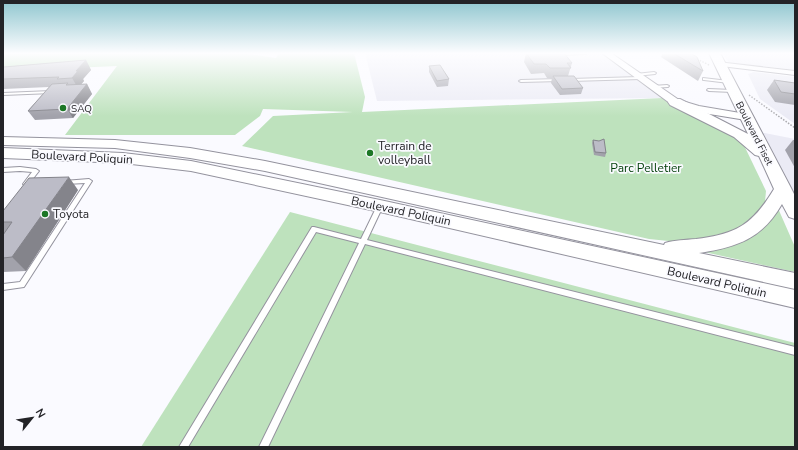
<svg xmlns="http://www.w3.org/2000/svg" width="798" height="450" font-family="'Nunito Sans',sans-serif">
<style>
.built{fill:#ebebf5}
.green{fill:#bee2bd}
.lines{fill:none;stroke-linecap:round;stroke-linejoin:round}
.service-casing{stroke:#94939e;stroke-width:2}
.minor-casing{stroke:#94939e;stroke-width:2}
.tertiary-casing{stroke:#94939e;stroke-width:2}
.primary-casing{stroke:#94939e;stroke-width:2}
.path{stroke:#ababaf;stroke-width:1.5;stroke-dasharray:1.5 1.5;stroke-linecap:butt}
.service{fill:#fff;fill-rule:evenodd}
.minor{fill:#fff;fill-rule:evenodd}
.tertiary{fill:#fff;fill-rule:evenodd}
.primary{fill:#fff;fill-rule:evenodd}
.wall{fill:#a2a2ab}
.shaded-wall{fill:#84848b}
.building{fill:#bcbcc7;stroke:#84848b}
.poi-dot{fill:#1c7726;stroke:#fafaff;stroke-width:1.5}
.labels{text-anchor:middle;stroke-width:3.5;stroke-linejoin:round;paint-order:stroke}
.far-poi-label{font-size:10px;fill:#232327;stroke:#fafaff;text-anchor:start}
.far-street-label{font-size:10px;fill:#232327;stroke:#fafaff}
.poi-label{font-size:12px;fill:#232327;stroke:#fafaff;text-anchor:start}
.street-label{font-size:12px;fill:#232327;stroke:#fafaff}
.park-label{font-size:12px;fill:#003e08;stroke:#fafaff}
</style>
<rect width="100%" height="100%" fill="#fafaff"/>
<g class="built">
<path d="M365,53H602L662,98L377,101Z"/>
<path d="M723,53H795V70L728,62Z"/>
<path d="M754,72L795,77V124L760,99L748,74Z"/>
<path d="M759,132L795,139V202Z"/>
</g>
<g class="green">
<path d="M3,53H241L276,58L279,53H354L365,97L362,112L662,98L740,137L766,191L764,212L748,229L688,243L649,239L242,146L273,116L353,112L263,109L260,116L235,135H65L117,66L3,71Z"/>
<path d="M777,206L795,247V272L695,250L751,236Z"/>
<path d="M290,212L795,343V447H141Z"/>
</g>
<g class="lines">
<g class="service-casing">
<g id="service">
<path d="M556,53H587L585,54L557,55H556Z"/>
<path d="M654,72L656,73L655,74L636,76L634,75L636,74Z"/>
<path d="M640,77H641V79L570,81L568,80L570,79Z"/>
<path d="M703,78L729,81L731,82L729,83L704,80H703Z"/>
<path d="M559,79L561,80L560,81L521,82L519,81L521,80Z"/>
<path d="M667,85L669,86L668,87L652,88L650,87L652,86Z"/>
<path d="M708,89L733,90L735,91L733,92L709,91L707,90Z"/>
<path d="M51,91L53,92L52,93L3,95V93Z"/>
<path d="M20,167L36,169L39,171L28,185H24L23,184L32,172L20,171L3,172V168Z"/>
<path d="M89,179L92,181L24,287L3,290V284L20,282L85,183L66,184L63,182L64,181Z"/>
<path d="M380,204L383,206L367,240L795,347V355L365,244L268,447H259L359,243L316,232L188,447H179L312,227H314L361,239L377,206Z"/>
</g>
</g>
<g class="minor-casing">
<path id="minor" d="M718,62L795,71V75L721,66L717,64Z"/>
</g>
<g class="tertiary-casing">
<path id="tertiary" d="M602,53H611L679,100L699,106L746,114L751,117L746,120L697,112L671,104Z"/>
</g>
<g class="primary-casing">
<g id="primary">
<path d="M709,53H720L791,188L795,196V219L789,217L782,204C762,239 737,247 699,253L795,273V289L265,171L190,158L115,148L3,145V137L115,140L190,148L265,161L664,245L665,243C675,240 685,240 696,239C737,234 753,224 774,189L759,156L755,155L734,137L670,105L668,102L670,99H680L748,134Z"/>
<path d="M3,148L123,153L191,161L380,200L795,290V308L380,212L191,171L123,163L3,158Z"/>
</g>
</g>
<g class="path">
<path d="M697,59L709,65"/>
<path d="M749,95L795,128"/>
</g>
<use href="#service" class="service"/>
<use href="#minor" class="minor"/>
<use href="#tertiary" class="tertiary"/>
<use href="#primary" class="primary"/>
</g>
<g class="wall">
<path d="M526,53L572,63L568,76L583,88L581,94L560,95L551,83L552,78H547L544,73L531,74L524,62Z"/>
<path d="M663,53H690L703,71L698,81L661,57Z"/>
<path d="M86,60L91,70L83,79L84,81L81,84H87L92,94L73,118L35,120L28,111L49,87L3,89V67Z"/>
<path d="M429,66L449,79L448,86L437,87L429,72Z"/>
<path d="M774,80L795,83V105L775,102L767,90Z"/>
<path d="M593,140L606,153L605,157L594,155L592,143Z"/>
<path d="M793,140H795V168L785,150Z"/>
<path d="M78,190L26,271L3,272L4,234L3,233V211Z"/>
</g>
<g class="shaded-wall">
<path d="M86,60L91,70L83,79L84,81L78,88L72,78L76,71Z"/>
<path d="M87,84L92,94L73,118L67,109Z"/>
<path d="M69,177L78,190L26,271L12,257Z"/>
</g>
<g class="building">
<path d="M526,53H564L572,63H567L571,68H550L546,64H534Z"/>
<path d="M673,53H690L697,57L703,71Z"/>
<path d="M86,60L76,71H78L72,78L57,79L59,77L3,79V67H4Z"/>
<path d="M440,65L449,79L437,81L429,66Z"/>
<path d="M553,76H574L583,88L562,89Z"/>
<path d="M774,80L795,83V94L781,92Z"/>
<path d="M68,83L66,85L87,84L67,109L28,111L52,84Z"/>
<path d="M604,139L606,153L595,152L593,140L599,141Z"/>
<path d="M69,177L12,257L3,258V235L12,222H3V211L29,178Z"/>
</g>
<linearGradient id="sky" x2="0" y2="1"><stop stop-color="#8fc6cf"/><stop offset="0.46" stop-color="#fdfdff"/><stop offset="1" stop-color="#fdfdff" stop-opacity="0"/></linearGradient>
<rect width="798" height="116" fill="url(#sky)"/>
<g class="poi-dot">
<circle cx="63" cy="108" r="4"/>
<circle cx="370" cy="153" r="4"/>
<circle cx="45" cy="214" r="4"/>
</g>
<g class="labels">
<g class="far-poi-label">
<text x="71" y="112">SAQ</text>
</g>
<g class="far-street-label">
<text transform="translate(755 133) rotate(63)" y="4">Boulevard Fiset</text>
</g>
<g class="poi-label">
<text x="378" y="150">Terrain de<tspan x="378" dy="14">volleyball</tspan></text>
<text x="53" y="218">Toyota</text>
</g>
<g class="street-label">
<text transform="translate(82 157) rotate(3)" y="4">Boulevard Poliquin</text>
<text transform="translate(401 211) rotate(12)" y="4">Boulevard Poliquin</text>
<text transform="translate(717 282) rotate(13)" y="4">Boulevard Poliquin</text>
</g>
<g class="park-label">
<text x="646" y="172">Parc Pelletier</text>
</g>
</g>
<rect width="798" height="450" fill="none" stroke="#232327" stroke-width="8"/>
<g transform="translate(32 418) rotate(60)" stroke="#fafaff" stroke-width="3" paint-order="stroke">
<path d="M0-3L7 15L0 10L-7 15Z" fill="#232327"/>
<text y="-6" font-size="11" font-weight="bold" text-anchor="middle" fill="#232327">N</text>
</g>
</svg>
